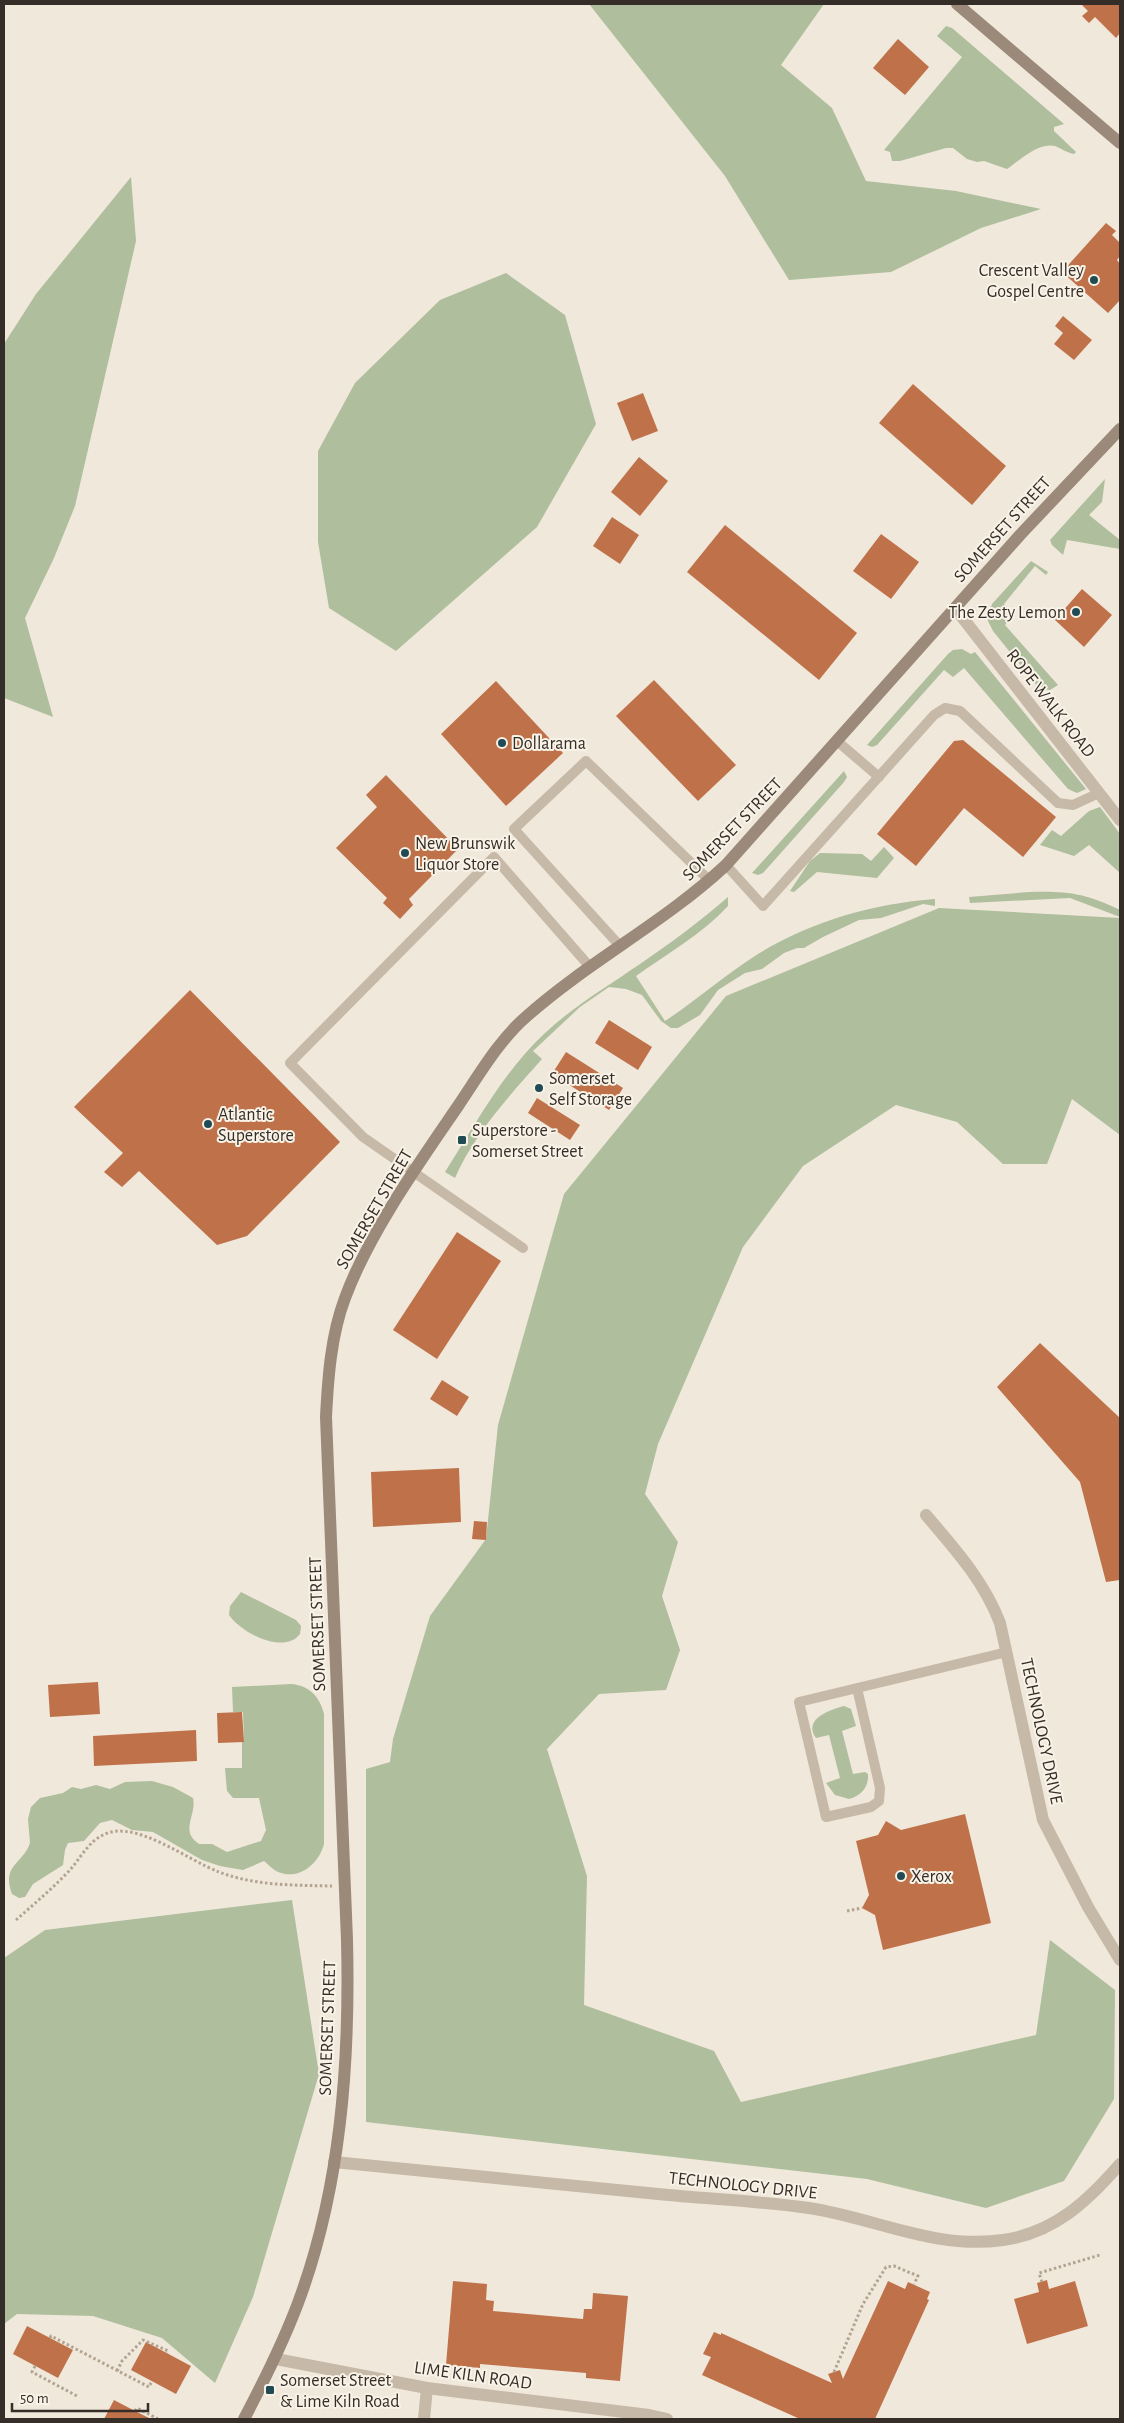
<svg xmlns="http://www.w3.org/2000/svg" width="1124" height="2423" font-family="'Alegreya Sans',sans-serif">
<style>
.green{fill:#afbe9c}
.building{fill:#bf724a}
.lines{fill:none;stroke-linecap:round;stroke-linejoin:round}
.path{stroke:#b3a492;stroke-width:3;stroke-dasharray:2.5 2.5;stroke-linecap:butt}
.lane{stroke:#c7b9a8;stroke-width:10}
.street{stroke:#c7b9a8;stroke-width:12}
.secondary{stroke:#9b8979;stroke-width:12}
.poi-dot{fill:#204b54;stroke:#f8f2e7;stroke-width:2}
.labels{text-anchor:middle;stroke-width:4;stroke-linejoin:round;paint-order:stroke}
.poi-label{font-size:18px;fill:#352d28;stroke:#f8f2e7;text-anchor:start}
.street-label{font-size:18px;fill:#352d28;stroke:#f8f2e7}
</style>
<rect width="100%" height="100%" fill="#f0e8db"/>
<g class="green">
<path d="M589,4H824L781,65L832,108L866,181L956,191L1041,209L981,228L891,272L789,280L725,176Z"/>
<path d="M946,26L952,28L1064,124L1054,127V131L1076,152L1074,154C1067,153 1061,148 1055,146C1038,142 1019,161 1007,169L984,161L977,162L967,159L953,148H946L900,161H892L890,152L884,150L962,57L937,36Z"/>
<path d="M131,177L136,241L75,506L54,558L25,618L53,717L4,698V344L36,294Z"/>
<path d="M506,273L565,315L596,424L537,527L396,651L329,608L318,542V451L355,383L440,300Z"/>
<path d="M1105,479L1102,502L1089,515L1120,540V549L1067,540L1063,555L1052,545L1050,540Z"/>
<path d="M1031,561L1048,572L1046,575L1035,566L1004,604L1015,614L1005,625L1058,685L1050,690L1039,688L993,631L987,619L992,604Z"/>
<path d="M962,649L971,654L975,652L1086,789L1077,793L1068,789L964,668L953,677L944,670L877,745L872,747L867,745L948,654L953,650Z"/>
<path d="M844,771L847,777L844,782L763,873L758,875L752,873Z"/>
<path d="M1100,807L1120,834V873L1089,845L1074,856L1040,845L1052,830L1061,836L1089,811Z"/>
<path d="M884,847L894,858L877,878L817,872L794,892L790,891L810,861L820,853L862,854L871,861Z"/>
<path d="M1029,892C1067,891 1085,893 1120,910V917L1070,898L970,903L969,897Z"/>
<path d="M728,897V906C702,934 667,954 636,976L665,1021C697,1000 726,974 758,954C812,921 872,904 935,899V906L923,904L881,918L859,920L823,937L804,948H797L784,953L762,969L745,973L718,990L700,1015L678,1028H671L661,1021L642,995L626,989L609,987L580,1007L533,1051L542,1059C510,1095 474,1134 455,1178L445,1172C475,1125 503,1072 545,1033C574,1006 608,986 640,964C671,943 700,921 728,897Z"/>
<path d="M939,908L1120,918V1135L1072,1099L1047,1164H1003L957,1122L896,1105L803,1166L743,1247L658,1444L645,1494L678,1542L662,1596L680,1650L666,1690L599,1694L547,1749L587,1876L584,2005L714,2051L741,2102L1036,2035L1050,1940L1115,1990L1114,2099L1064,2181L986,2208L867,2179L366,2122V1769L390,1762L393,1739L430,1616L486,1539L498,1425L564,1194L726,996Z"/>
<path d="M241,1592L296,1620L301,1626L300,1634C284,1655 241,1633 229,1615L230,1606Z"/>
<path d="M291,1684C309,1685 320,1697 324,1714V1844C319,1864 298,1882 276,1871C271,1868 268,1864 264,1861L243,1870L220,1866L202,1860L153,1832L132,1830L112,1820L100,1823L84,1841L68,1843L65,1850L63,1865L33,1884L25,1897L19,1898L12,1894C1,1865 23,1864 30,1843L28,1819L31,1807L40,1798L63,1793L72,1787L81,1789L96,1785L110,1789L125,1782L152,1781L173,1787L193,1798C197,1815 179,1831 199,1844H212L227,1852L261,1841L266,1830L259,1798H233L227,1791L225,1768H242V1741H244L243,1712H233L232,1687Z"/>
<path d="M844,1706L851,1709L856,1726L842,1731L853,1774L865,1772L868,1774C869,1787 861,1796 849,1799L835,1795L826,1783L840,1778L829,1735L816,1738C802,1719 832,1709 844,1706Z"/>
<path d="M292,1900L319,2074L253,2297L215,2383L162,2338L93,2316L17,2314L4,2324V1958L45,1930Z"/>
</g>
<g class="building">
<path d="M1081,4H1120V33L1116,38L1095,17L1089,23L1082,16L1088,11Z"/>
<path d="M898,39L929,67L905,95L873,68Z"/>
<path d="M1106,223L1116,231L1112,235L1120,243V256L1117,260L1120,264V300L1108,313L1062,272Z"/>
<path d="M1063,316L1092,340L1074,360L1054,344L1063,333L1055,326Z"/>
<path d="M913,384L1006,466L972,505L879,423Z"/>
<path d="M643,393L658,431L632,441L617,403Z"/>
<path d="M639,457L668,481L640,516L611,492Z"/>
<path d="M612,517L639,535L620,564L593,546Z"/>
<path d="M725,525L857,633L819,680L687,572Z"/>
<path d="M881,534L919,562L891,599L853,571Z"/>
<path d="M1082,589L1112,615L1084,647L1055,620Z"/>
<path d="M654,680L736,765L698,801L616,716Z"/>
<path d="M496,681L563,753L506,806L441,734Z"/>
<path d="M963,740L1056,817L1023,857L964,808L916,866L877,834L954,741Z"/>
<path d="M386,775L458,849L409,899L413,905L400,919L383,903L387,898L336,848L377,807L366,795Z"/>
<path d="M190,990L340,1142L247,1236L217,1245L139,1171L122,1187L104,1172L123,1153L74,1107Z"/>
<path d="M609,1020L652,1047L638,1070L595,1043Z"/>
<path d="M566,1052L623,1088L609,1110L552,1074Z"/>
<path d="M537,1098L580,1125L570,1140L528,1113Z"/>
<path d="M457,1232L501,1261L437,1359L393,1330Z"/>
<path d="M1040,1343L1120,1418V1580L1106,1582L1080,1482L997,1387Z"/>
<path d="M442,1380L469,1397L457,1416L430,1399Z"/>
<path d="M459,1468L461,1522L373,1527L371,1472Z"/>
<path d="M474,1521L487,1522L486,1540L472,1539Z"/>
<path d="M98,1682L100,1714L50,1717L48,1685Z"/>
<path d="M242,1712L244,1742L218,1743L217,1713Z"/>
<path d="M196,1730L197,1761L94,1766L93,1736Z"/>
<path d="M965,1814L991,1923L883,1950L875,1915L862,1908L869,1895L856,1841L878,1835L886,1821L901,1830Z"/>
<path d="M1047,2280L1049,2289L1075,2281L1088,2326L1027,2344L1014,2299L1039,2292L1037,2283Z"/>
<path d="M453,2281L487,2284L486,2300L494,2301L493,2311L583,2319L584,2309H592L593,2293L628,2296L620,2381L586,2378V2373L480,2364V2368L446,2365Z"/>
<path d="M888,2281L905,2289L908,2282L930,2292L927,2299L929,2300L875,2419H800L702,2375L711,2357L703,2354L714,2332L721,2335V2333L832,2383L828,2374L840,2370L843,2379Z"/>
<path d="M27,2326L73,2350L58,2378L13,2354Z"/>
<path d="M146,2342L191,2366L176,2394L131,2370Z"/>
<path d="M114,2400L135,2411L151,2419H104Z"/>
</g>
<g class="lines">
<g class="path">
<path d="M847,1911L862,1908"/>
<path d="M16,1920C34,1904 53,1888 69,1871C80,1859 88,1842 103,1835C134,1818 189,1861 219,1872C256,1886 293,1885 332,1886"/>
<path d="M1042,2282L1039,2273L1100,2255"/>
<path d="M50,2338L51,2336L149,2387L152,2381"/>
<path d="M35,2366L32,2372L77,2396"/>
<path d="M117,2371L122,2361L143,2340L168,2351L167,2353"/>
<path d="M834,2372L863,2304L886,2267L894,2266L918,2276L914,2284"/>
<path d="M135,2411L137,2408L158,2419"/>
</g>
<g class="lane">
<path d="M837,741L879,777"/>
<path d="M726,865L763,906L934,715L945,708L960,711L1058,803L1073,805L1099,793"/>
<path d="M620,946L514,829L586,761L709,880"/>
<path d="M523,1248L363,1137L290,1063L494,857L590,967"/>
<path d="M857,1688L880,1788L879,1801L871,1807L826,1817L799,1702L1007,1652"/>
</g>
<g class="street">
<path d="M955,608L1120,820"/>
<path d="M926,1515C955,1549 984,1581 1000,1623L1043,1820L1088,1907L1120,1960"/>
<path d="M334,2162C442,2172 550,2183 658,2194C708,2199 759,2201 809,2208C875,2218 935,2250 1003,2240C1054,2233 1088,2201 1120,2164"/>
<path d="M276,2359L427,2388L649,2415L667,2419"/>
<path d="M424,2419L427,2388"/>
</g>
<g class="secondary">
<path d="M957,4L1120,143"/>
<path d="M244,2419C264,2381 283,2343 298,2303C341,2188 350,2062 347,1940L326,1417C328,1377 331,1335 345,1298C369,1233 419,1163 458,1106C479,1075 499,1040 527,1016C589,961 665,922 726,865L1020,535L1120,429"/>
</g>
</g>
<g class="poi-dot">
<circle cx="1094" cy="280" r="5"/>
<circle cx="1076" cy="612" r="5"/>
<circle cx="502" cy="743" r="5"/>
<circle cx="405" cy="853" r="5"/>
<circle cx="539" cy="1088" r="5"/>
<circle cx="208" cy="1124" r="5"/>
<rect x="457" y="1135" width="10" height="10" rx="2.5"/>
<circle cx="901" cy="1876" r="5"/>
<rect x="265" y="2385" width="10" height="10" rx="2.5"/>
</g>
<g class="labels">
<g class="poi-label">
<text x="1084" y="276" text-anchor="end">Crescent Valley<tspan x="1084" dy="21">Gospel Centre</tspan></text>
<text x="1066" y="618" text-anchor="end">The Zesty Lemon</text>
<text x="512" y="749">Dollarama</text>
<text x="415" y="849">New Brunswik<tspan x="415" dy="21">Liquor Store</tspan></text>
<text x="549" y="1084">Somerset<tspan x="549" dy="21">Self Storage</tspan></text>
<text x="218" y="1120">Atlantic<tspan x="218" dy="21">Superstore</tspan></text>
<text x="472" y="1136">Superstore -<tspan x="472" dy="21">Somerset Street</tspan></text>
<text x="911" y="1882">Xerox</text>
<text x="280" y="2386">Somerset Street<tspan x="280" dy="21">&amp; Lime Kiln Road</tspan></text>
</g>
<g class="street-label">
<text transform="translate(1002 529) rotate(-48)" y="6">SOMERSET STREET</text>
<text transform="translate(1051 703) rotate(52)" y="6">ROPE WALK ROAD</text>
<text transform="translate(732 829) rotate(-46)" y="6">SOMERSET STREET</text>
<text transform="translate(374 1209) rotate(-60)" y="6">SOMERSET STREET</text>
<text transform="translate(317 1624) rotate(-92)" y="6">SOMERSET STREET</text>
<text transform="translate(1042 1731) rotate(78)" y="6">TECHNOLOGY DRIVE</text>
<text transform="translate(327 2028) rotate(-88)" y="6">SOMERSET STREET</text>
<text transform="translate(743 2185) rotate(6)" y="6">TECHNOLOGY DRIVE</text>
<text transform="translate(473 2375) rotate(8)" y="6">LIME KILN ROAD</text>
</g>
</g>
<rect width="1124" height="2423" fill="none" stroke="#352d28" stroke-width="10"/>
<path d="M12 2403v8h136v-8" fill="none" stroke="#352d28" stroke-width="2.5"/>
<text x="20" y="2403" font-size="15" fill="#352d28" stroke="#f8f2e7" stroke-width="4" paint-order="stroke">50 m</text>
</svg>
